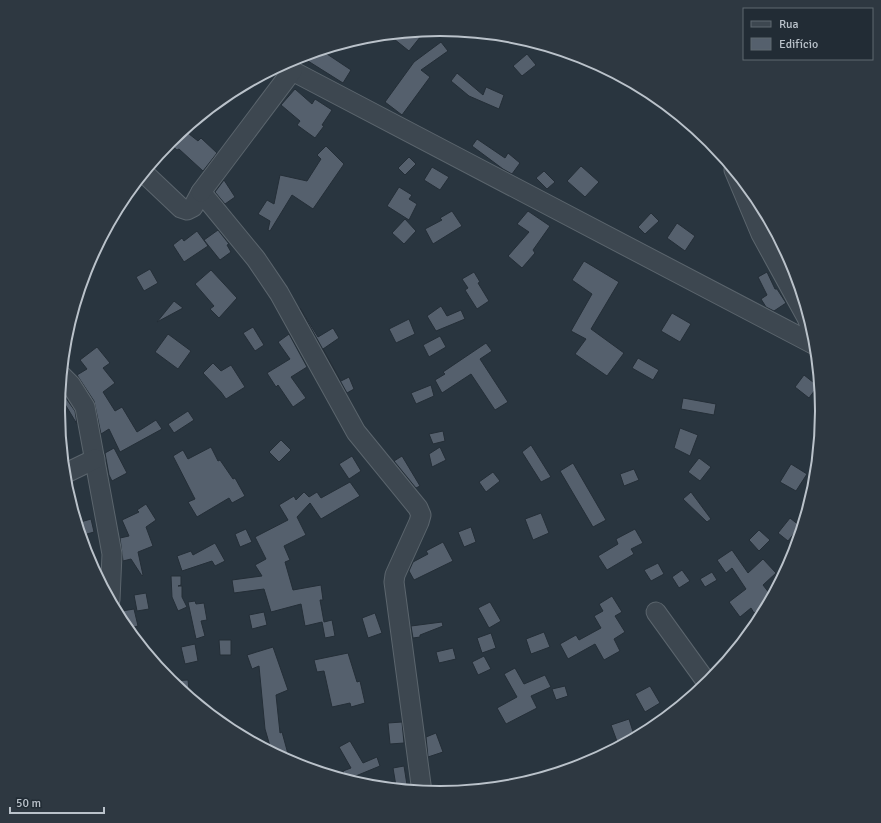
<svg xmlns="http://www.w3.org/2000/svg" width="881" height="823" font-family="Signika,sans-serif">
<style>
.building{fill:#55606d;stroke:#242e37}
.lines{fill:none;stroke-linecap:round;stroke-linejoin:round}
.minor-casing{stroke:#5b656d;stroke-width:21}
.minor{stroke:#3d4750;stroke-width:19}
.rim{fill:none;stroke:#bac2ca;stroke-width:2}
</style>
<rect width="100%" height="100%" fill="#29353f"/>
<g class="building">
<path d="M425,31L409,51L394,39L399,33Z"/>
<path d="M441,42L448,51L421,70L430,77L402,115L385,102L414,62Z"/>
<path d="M321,50L351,70L343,83L300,56Z"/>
<path d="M527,54L536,65L522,76L513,66Z"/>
<path d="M457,73L483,95L486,87L504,95L499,109L469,96L451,81Z"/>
<path d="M295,89L312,104L315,99L332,110L322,125L324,126L315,138L297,125L300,121L281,105Z"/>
<path d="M184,130L198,141L201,138L217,153L203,171L179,149L177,150L170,144Z"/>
<path d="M477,139L505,158L508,153L520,163L512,174L503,169L472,146Z"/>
<path d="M326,146L344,164L313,209L292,195L270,231L268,230L270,221L258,214L267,200L274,204L280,175L307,181L321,159L317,155Z"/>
<path d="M409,157L416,164L405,175L398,168Z"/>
<path d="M581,166L599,182L585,197L567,181Z"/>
<path d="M432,167L449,177L440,190L424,180Z"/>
<path d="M544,171L555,182L547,189L536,178Z"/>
<path d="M224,180L235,197L225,204L215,192Z"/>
<path d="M399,187L412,195L409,199L417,204L409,220L387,206Z"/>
<path d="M452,211L462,226L433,244L425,229L442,220L440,218Z"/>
<path d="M528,211L550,226L533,250L535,253L522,268L508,256L529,232L517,224Z"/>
<path d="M651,213L659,221L645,234L638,227Z"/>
<path d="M405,219L416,231L404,244L392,233Z"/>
<path d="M677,223L695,236L685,251L667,238Z"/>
<path d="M218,230L229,244L227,245L231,252L220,260L204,240Z"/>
<path d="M197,231L208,246L184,262L173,245L182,238L184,241Z"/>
<path d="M584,261L619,282L591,329L624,353L607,376L575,354L586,339L571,331L592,294L572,280Z"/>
<path d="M150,269L158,283L144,291L136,277Z"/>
<path d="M211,270L237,298L219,318L210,309L214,306L195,284Z"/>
<path d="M474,272L480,282L478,283L489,301L477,309L465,290L468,288L462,279Z"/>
<path d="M767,272L775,289H777L786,303L774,311L766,307L761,299L767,295L758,277Z"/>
<path d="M174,301L183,308L157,322Z"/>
<path d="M441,306L447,316L461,310L465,319L436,331L427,316Z"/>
<path d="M300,308L318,337L333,328L339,338L323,349L341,381L349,377L354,389L347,393Z"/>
<path d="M672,313L691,324L680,342L661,331Z"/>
<path d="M409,319L415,334L396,343L389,329Z"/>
<path d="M253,327L264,345L255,351L243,333Z"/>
<path d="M168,334L191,351L178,369L155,352Z"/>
<path d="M289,334L307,367L291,377L306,398L293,407L278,385L276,387L267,373L290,359L278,342Z"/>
<path d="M440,336L446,347L429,357L423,345Z"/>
<path d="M486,343L492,351L480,359L508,402L495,410L471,374L442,393L435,380L445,374L443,372Z"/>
<path d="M97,347L110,363L103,368L115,383L103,392L115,411L122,407L137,432L156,420L162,429L120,452L109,429L101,434L94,401L77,375L87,369L80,360Z"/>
<path d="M638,358L659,370L653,380L632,368Z"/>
<path d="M213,363L221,371L231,365L245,387L226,399L221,392L203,373Z"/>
<path d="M804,375L818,386L809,398L795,387Z"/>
<path d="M431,385L434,396L416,404L411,393Z"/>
<path d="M60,390L75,411L77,424L60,396Z"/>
<path d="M683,398L716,404L714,415L681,409Z"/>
<path d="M188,411L194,420L174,433L168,424Z"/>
<path d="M680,428L698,435L690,456L674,448Z"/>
<path d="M443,431L445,441L433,444L429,434Z"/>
<path d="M281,440L291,450L279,462L269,452Z"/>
<path d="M531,445L551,477L541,482L522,452Z"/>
<path d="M211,447L218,461L220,460L233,479L235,478L245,496L232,503L229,498L197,517L188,502L195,499L173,456L183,450L188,459Z"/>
<path d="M440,447L446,460L432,467L429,454Z"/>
<path d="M114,448L127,473L112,481L109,475L105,453Z"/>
<path d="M352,456L361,471L349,479L339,464Z"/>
<path d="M402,456L420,486L416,488L394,461Z"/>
<path d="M699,458L711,467L700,481L688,472Z"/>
<path d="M573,463L606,520L593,527L560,471Z"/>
<path d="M791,464L807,474L796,491L780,482Z"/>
<path d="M634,469L639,480L624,486L620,474Z"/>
<path d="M493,472L500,481L486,492L479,482Z"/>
<path d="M350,482L360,496L321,519L310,503L297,517L306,535L284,546L290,560L285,562L293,590L321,585L323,600H320L324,622L332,620L335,636L325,638L322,622L305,626L301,604L271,612L264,589L234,593L232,580L262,576L255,565L266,559L255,537L288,520L279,505L294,496L296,500L304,492L309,497L317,492L321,498Z"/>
<path d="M691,492L711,519L707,522L683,499Z"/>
<path d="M146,504L156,520L146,527L153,546L138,552L143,575L142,576L131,559L123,561L120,538L129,536L122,520L139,512L137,510Z"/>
<path d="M541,513L549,533L533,540L525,519Z"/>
<path d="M790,518L800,526L788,541L778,533Z"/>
<path d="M91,519L94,532L80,536L77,523Z"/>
<path d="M471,527L476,542L464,547L458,532Z"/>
<path d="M246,529L252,542L240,547L235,534Z"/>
<path d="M635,529L643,543L631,549L634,554L607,570L598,556L618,544L616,539Z"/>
<path d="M759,530L770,540L759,551L749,540Z"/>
<path d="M443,542L453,561L414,580L409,571L413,562L428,554L426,551Z"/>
<path d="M215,543L225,561L215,566L212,561L182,571L177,556L191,551L193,555Z"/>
<path d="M732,550L748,573L763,559L776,573L763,585L773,598L768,607L766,605L754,613L751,608L740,617L729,602L746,589L732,568L726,573L717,560Z"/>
<path d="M658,563L664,574L651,581L644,570Z"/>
<path d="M682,570L690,581L679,588L672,577Z"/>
<path d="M712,572L717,580L705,587L700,579Z"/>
<path d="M171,576H181V585L178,586H182V597L187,607L178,611L172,597Z"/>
<path d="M146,593L149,609L137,611L134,595Z"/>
<path d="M612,596L622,612L615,616L625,632L614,639L620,651L604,660L595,644L568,659L560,644L576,635L579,640L601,628L594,616L603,611L599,604Z"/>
<path d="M195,601L196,604L204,603L207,620L201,621L205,636L196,639L188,602Z"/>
<path d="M490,602L501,621L489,628L478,608Z"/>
<path d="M134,609L138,626L126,629L116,612Z"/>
<path d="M264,612L267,625L252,629L249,615Z"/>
<path d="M375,613L382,633L368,638L362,618Z"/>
<path d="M442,622L443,626L420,635V637L413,638L411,626Z"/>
<path d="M544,632L550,647L531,654L526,639Z"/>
<path d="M491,633L496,648L482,653L477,638Z"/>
<path d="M219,640H231V655H220Z"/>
<path d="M195,644L198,661L185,664L181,647Z"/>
<path d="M273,647L288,690L276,695L280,733L282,732L288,754L279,757L272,753L265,729L259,666L252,669L247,655Z"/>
<path d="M453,648L456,659L439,663L436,652Z"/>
<path d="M348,653L357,682L360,681L365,703L351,707L350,703L332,707L324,671L317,672L314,660Z"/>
<path d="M484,656L491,669L478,675L472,662Z"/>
<path d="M515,668L524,684L545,675L551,687L531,696L537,708L506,724L497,708L517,697L504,674Z"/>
<path d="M188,680L189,690L181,691L169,681Z"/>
<path d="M565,686L568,696L556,700L552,689Z"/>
<path d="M650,686L660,703L645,712L635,694Z"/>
<path d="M629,719L635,738L618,744L611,725Z"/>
<path d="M402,722L404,743L390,744L388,723Z"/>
<path d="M436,733L443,752L428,757L426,737Z"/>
<path d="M350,741L363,763L377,757L380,766L346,780L343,771L351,768L339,747Z"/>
<path d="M404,766L407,785L396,786L393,768Z"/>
</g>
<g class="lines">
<g class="minor-casing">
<g id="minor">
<path d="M281,65L817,346"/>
<path d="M734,170L761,234L807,318L811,329L812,343"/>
<path d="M144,173L181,208L187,210L193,207L201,192L256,259L279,293L356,432L418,508L421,515L419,522L395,575L394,582L422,792"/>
<path d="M201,192L292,71"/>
<path d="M62,376L71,385L85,407L112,554L110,600"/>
<path d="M64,474L95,459"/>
<path d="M656,612L708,684"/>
</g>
</g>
<use href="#minor" class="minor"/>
</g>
<path d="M0 0H881V823H0ZM65 411a375 375 0 1 1 750 0a375 375 0 1 1-750 0Z" fill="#2e3841" fill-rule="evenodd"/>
<path class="rim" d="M65 411a375 375 0 1 1 750 0a375 375 0 1 1-750 0Z"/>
<rect x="743" y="8" width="130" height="52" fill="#222c35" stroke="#5f6871"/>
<rect x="751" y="21" width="20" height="6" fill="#3d4750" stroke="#5f6871"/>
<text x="779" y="28" font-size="12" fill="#bac2ca">Rua</text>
<rect x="751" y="38" width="20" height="12" fill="#55606d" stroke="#5f6871"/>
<text x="779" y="48" font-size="12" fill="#bac2ca">Edifício</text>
<path d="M10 807v6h94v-6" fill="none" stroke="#bac2ca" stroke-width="2"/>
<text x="16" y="807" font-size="12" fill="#bac2ca" stroke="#222c35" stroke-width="3" paint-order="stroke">50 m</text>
</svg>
